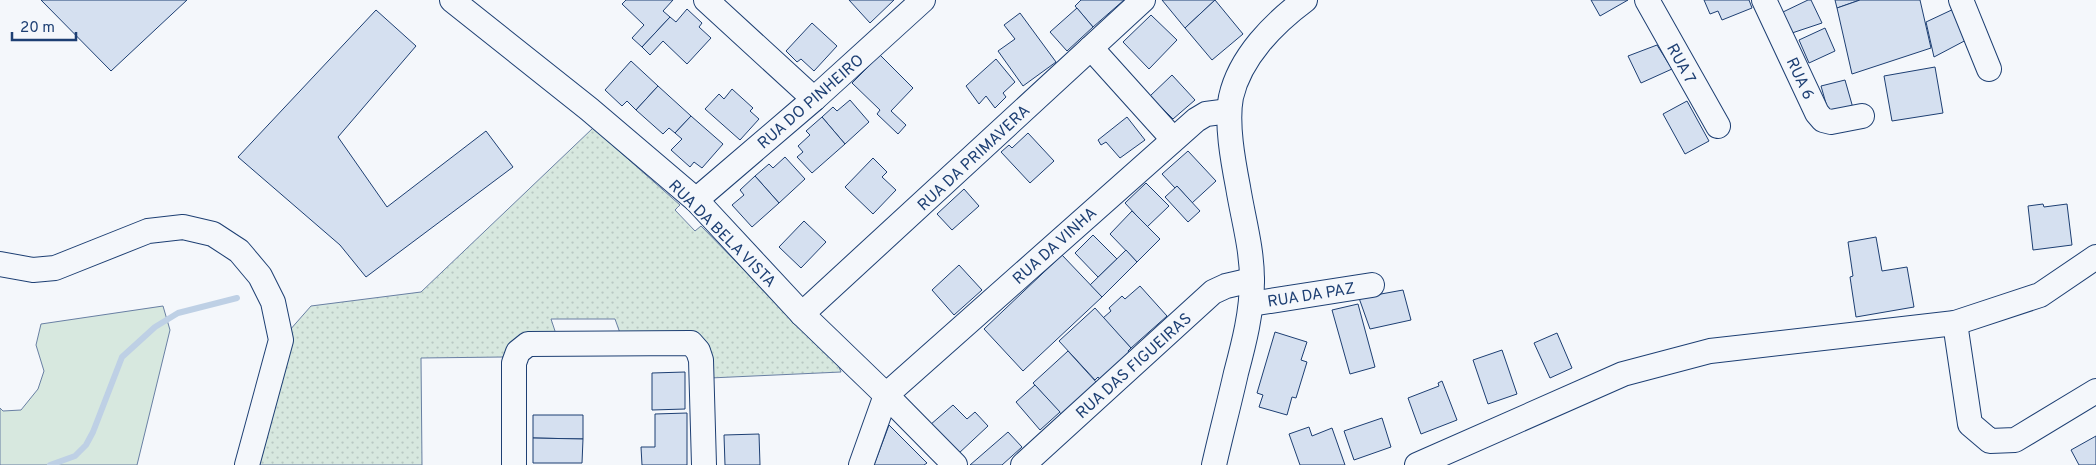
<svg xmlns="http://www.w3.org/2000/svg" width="2096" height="465" font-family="Overpass,sans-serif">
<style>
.grass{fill:url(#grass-dots);stroke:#687fa3}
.garden{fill:#d7e8df;stroke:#687fa3}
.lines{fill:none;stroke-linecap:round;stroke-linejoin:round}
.stream{stroke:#bed0e5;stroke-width:6}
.building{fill:#d5e0f0;stroke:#1d3f73}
.minor-casing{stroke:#1d3f73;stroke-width:26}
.minor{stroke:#f4f7fb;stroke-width:24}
.labels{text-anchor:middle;stroke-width:4;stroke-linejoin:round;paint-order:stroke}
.street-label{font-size:16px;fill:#1d3f73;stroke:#f4f7fb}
</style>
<defs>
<pattern id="grass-dots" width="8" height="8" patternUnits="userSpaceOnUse" patternTransform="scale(1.25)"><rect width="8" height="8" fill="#d7e8df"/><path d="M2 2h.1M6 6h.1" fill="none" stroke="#b8c8c3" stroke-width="1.8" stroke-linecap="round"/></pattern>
</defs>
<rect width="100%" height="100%" fill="#f4f7fb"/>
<path class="grass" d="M593,128L680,205L675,210L695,231L701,226L839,367L841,372L710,378C711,354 716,340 689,331L620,333L615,319H551L556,334C530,334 514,330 503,357L421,358L422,465H256L289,331L311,306L421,292Z"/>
<path class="garden" d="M163,306L170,330L137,465H0V408L3,411L21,410L38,389L44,371L36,345L41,324Z"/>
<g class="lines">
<path class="stream" d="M50,465L75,456L86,445L93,432L122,357L155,327L178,313L237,298"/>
</g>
<g class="building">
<path d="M41,0H187L111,71Z"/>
<path d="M626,0H673L663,11L670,17L642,47L632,38L644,25L622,4Z"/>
<path d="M849,0H894L870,23Z"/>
<path d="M1081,0H1124L1093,27L1075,6Z"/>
<path d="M1162,0H1215L1185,28Z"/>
<path d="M1215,0L1243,34L1212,60L1185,28Z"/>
<path d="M1591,0H1628L1600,16Z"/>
<path d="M1704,0H1749L1752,8L1722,20L1718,11L1710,14Z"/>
<path d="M1808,0H1811L1822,23L1792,33L1783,12Z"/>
<path d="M1835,0H1860L1837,8Z"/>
<path d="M1860,0H1920L1931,48L1852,74L1837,8Z"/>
<path d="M1958,7L1970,38L1934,57L1926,22Z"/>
<path d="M1077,8L1093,27L1067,51L1050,32Z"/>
<path d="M687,9L702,23L699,27L711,38L687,64L663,41L650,55L642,47L670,17L676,22Z"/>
<path d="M376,10L416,46L338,137L387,207L486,131L513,167L366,277L340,245L238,157Z"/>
<path d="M1020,13L1056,62L1023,86L998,51L1015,39L1004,25Z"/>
<path d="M1151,15L1177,40L1149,69L1123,42Z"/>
<path d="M812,23L837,46L814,71L801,59L797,62L786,51Z"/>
<path d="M1825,28L1835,51L1809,63L1799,40Z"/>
<path d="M1657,45L1672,69L1641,83L1628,56Z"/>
<path d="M880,55L913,88L891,111L906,125L898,134L877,114L880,110L852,83Z"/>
<path d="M996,59L1015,82L1003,93L1006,97L995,108L986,96L979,104L966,86Z"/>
<path d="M631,61L658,86L636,110L627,101L622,106L605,90Z"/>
<path d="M1935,67L1943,113L1892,121L1884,76Z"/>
<path d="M1172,75L1195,100L1173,119L1150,96Z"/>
<path d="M1845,80L1853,108L1829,114L1821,86Z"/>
<path d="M658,86L691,116L675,133L669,128L663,134L636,110Z"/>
<path d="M732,89L753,108L750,111L759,119L740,140L705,109L719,94L724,99Z"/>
<path d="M850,100L869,122L845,144L822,117L833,107L837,111Z"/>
<path d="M1687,101L1709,141L1685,154L1663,114Z"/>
<path d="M691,116L723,144L702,168L694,162L690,167L671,150L682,139L675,133Z"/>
<path d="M822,117L845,144L812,173L797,157L803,152L798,146L810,135L806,131Z"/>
<path d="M1127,117L1145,140L1120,158L1106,142L1101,145L1098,140Z"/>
<path d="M1028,133L1054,161L1030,183L1001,152L1009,145L1012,148Z"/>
<path d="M1188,151L1216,181L1192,203L1177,186L1175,188L1162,174Z"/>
<path d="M785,157L805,179L779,203L755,176L769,164L773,168Z"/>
<path d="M873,158L887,172L882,177L896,190L873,214L845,187Z"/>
<path d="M755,176L779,203L752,227L732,205L744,195L740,190Z"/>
<path d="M1146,183L1169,206L1147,227L1125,203Z"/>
<path d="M1177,186L1200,211L1188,222L1165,197Z"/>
<path d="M964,189L979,206L952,230L937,214Z"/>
<path d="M2043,204L2044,207L2067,204L2072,245L2033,250L2028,206Z"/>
<path d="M1132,211L1160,239L1137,262L1110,234Z"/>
<path d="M804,221L826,242L801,268L779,247Z"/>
<path d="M1093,235L1117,259L1098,277L1075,253Z"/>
<path d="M1876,237L1882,271L1907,267L1914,307L1856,317L1850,277L1853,276L1848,242Z"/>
<path d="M1126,250L1137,262L1102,297L1090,285Z"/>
<path d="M1062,255L1102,297L1023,371L984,329Z"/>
<path d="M959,265L982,290L954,315L932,290Z"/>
<path d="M1140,286L1167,316L1131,348L1103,318L1111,311L1109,308L1122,296L1125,299Z"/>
<path d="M1403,290L1411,320L1370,329L1359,298Z"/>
<path d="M1358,304L1375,367L1350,374L1332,310Z"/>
<path d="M1095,308L1131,348L1128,351L1130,354L1101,381L1098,377L1095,380L1059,341Z"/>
<path d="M1275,332L1307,342L1301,360L1307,362L1296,398L1292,397L1287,415L1259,407L1263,395L1257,393Z"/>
<path d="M1557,333L1572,368L1550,378L1534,343Z"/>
<path d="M1502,350L1517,394L1488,404L1473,360Z"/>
<path d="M1068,351L1097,383L1062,415L1033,383Z"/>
<path d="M685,372V409L652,410V373Z"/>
<path d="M1442,381L1457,420L1421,434L1408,398L1439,386L1438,383Z"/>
<path d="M1035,385L1060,412L1040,430L1016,402Z"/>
<path d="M953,405L967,419L975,412L988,426L958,454L930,425Z"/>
<path d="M687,413V465H642L641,447H655V414Z"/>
<path d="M533,415H583V439L533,438Z"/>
<path d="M1382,418L1391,447L1354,460L1344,431Z"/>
<path d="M889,425L927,463L924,465H874Z"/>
<path d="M1309,427L1312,436L1332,428L1345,465H1300L1289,434Z"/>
<path d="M1008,432L1022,447L1002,465H970Z"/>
<path d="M759,434L760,465H725L724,435Z"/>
<path d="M2096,436V465H2079L2071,450Z"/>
<path d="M533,438L583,439L582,463H533Z"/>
</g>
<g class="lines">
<g class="minor-casing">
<g id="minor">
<path d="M452,0L589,109L696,200L802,314L886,395L955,465"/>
<path d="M706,0L814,99"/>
<path d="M1647,0L1718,126"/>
<path d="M1764,0L1817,113L1823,120L1831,122L1862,116"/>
<path d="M1961,0L1989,69"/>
<path d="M1091,48L1173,139"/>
<path d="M696,200L814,99L923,0"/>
<path d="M0,264L33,270L55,268L148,231L183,227L213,234L239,251L260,276L273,302L281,340L247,465"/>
<path d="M1251,304L1372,285"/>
<path d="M802,314L1143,0"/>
<path d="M1955,323L1970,424L1990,441L2015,440L2096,391"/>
<path d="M514,465V363L518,352L528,344L691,343L698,351L701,360L704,465"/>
<path d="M861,465L886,395L1196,120L1206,114L1229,111"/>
<path d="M1023,465L1213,292L1226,286L1252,280"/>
<path d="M1214,465C1221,434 1229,404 1236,373C1244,343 1252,312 1252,280C1252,248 1243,218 1238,187C1233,161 1226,123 1231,97C1240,57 1274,23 1305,0"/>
<path d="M1417,465L1623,374L1710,351L1955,323L2040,295L2096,257"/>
</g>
</g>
<use href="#minor" class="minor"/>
</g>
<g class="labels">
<g class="street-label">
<text transform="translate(1682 63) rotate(61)" y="6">RUA 7</text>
<text transform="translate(1801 78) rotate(65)" y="6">RUA 6</text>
<text transform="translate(810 101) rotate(-41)" y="6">RUA DO PINHEIRO</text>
<text transform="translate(973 157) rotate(-43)" y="6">RUA DA PRIMAVERA</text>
<text transform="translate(723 233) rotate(45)" y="6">RUA DA BELA VISTA</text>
<text transform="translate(1054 245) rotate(-42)" y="6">RUA DA VINHA</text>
<text transform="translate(1311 294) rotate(-9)" y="6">RUA DA PAZ</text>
<text transform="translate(1133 365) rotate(-42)" y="6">RUA DAS FIGUEIRAS</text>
</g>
</g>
<path d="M12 32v8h64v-8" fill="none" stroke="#1d3f73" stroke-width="2.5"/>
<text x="20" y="32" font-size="15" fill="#1d3f73" stroke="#f4f7fb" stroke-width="4" paint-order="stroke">20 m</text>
</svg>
